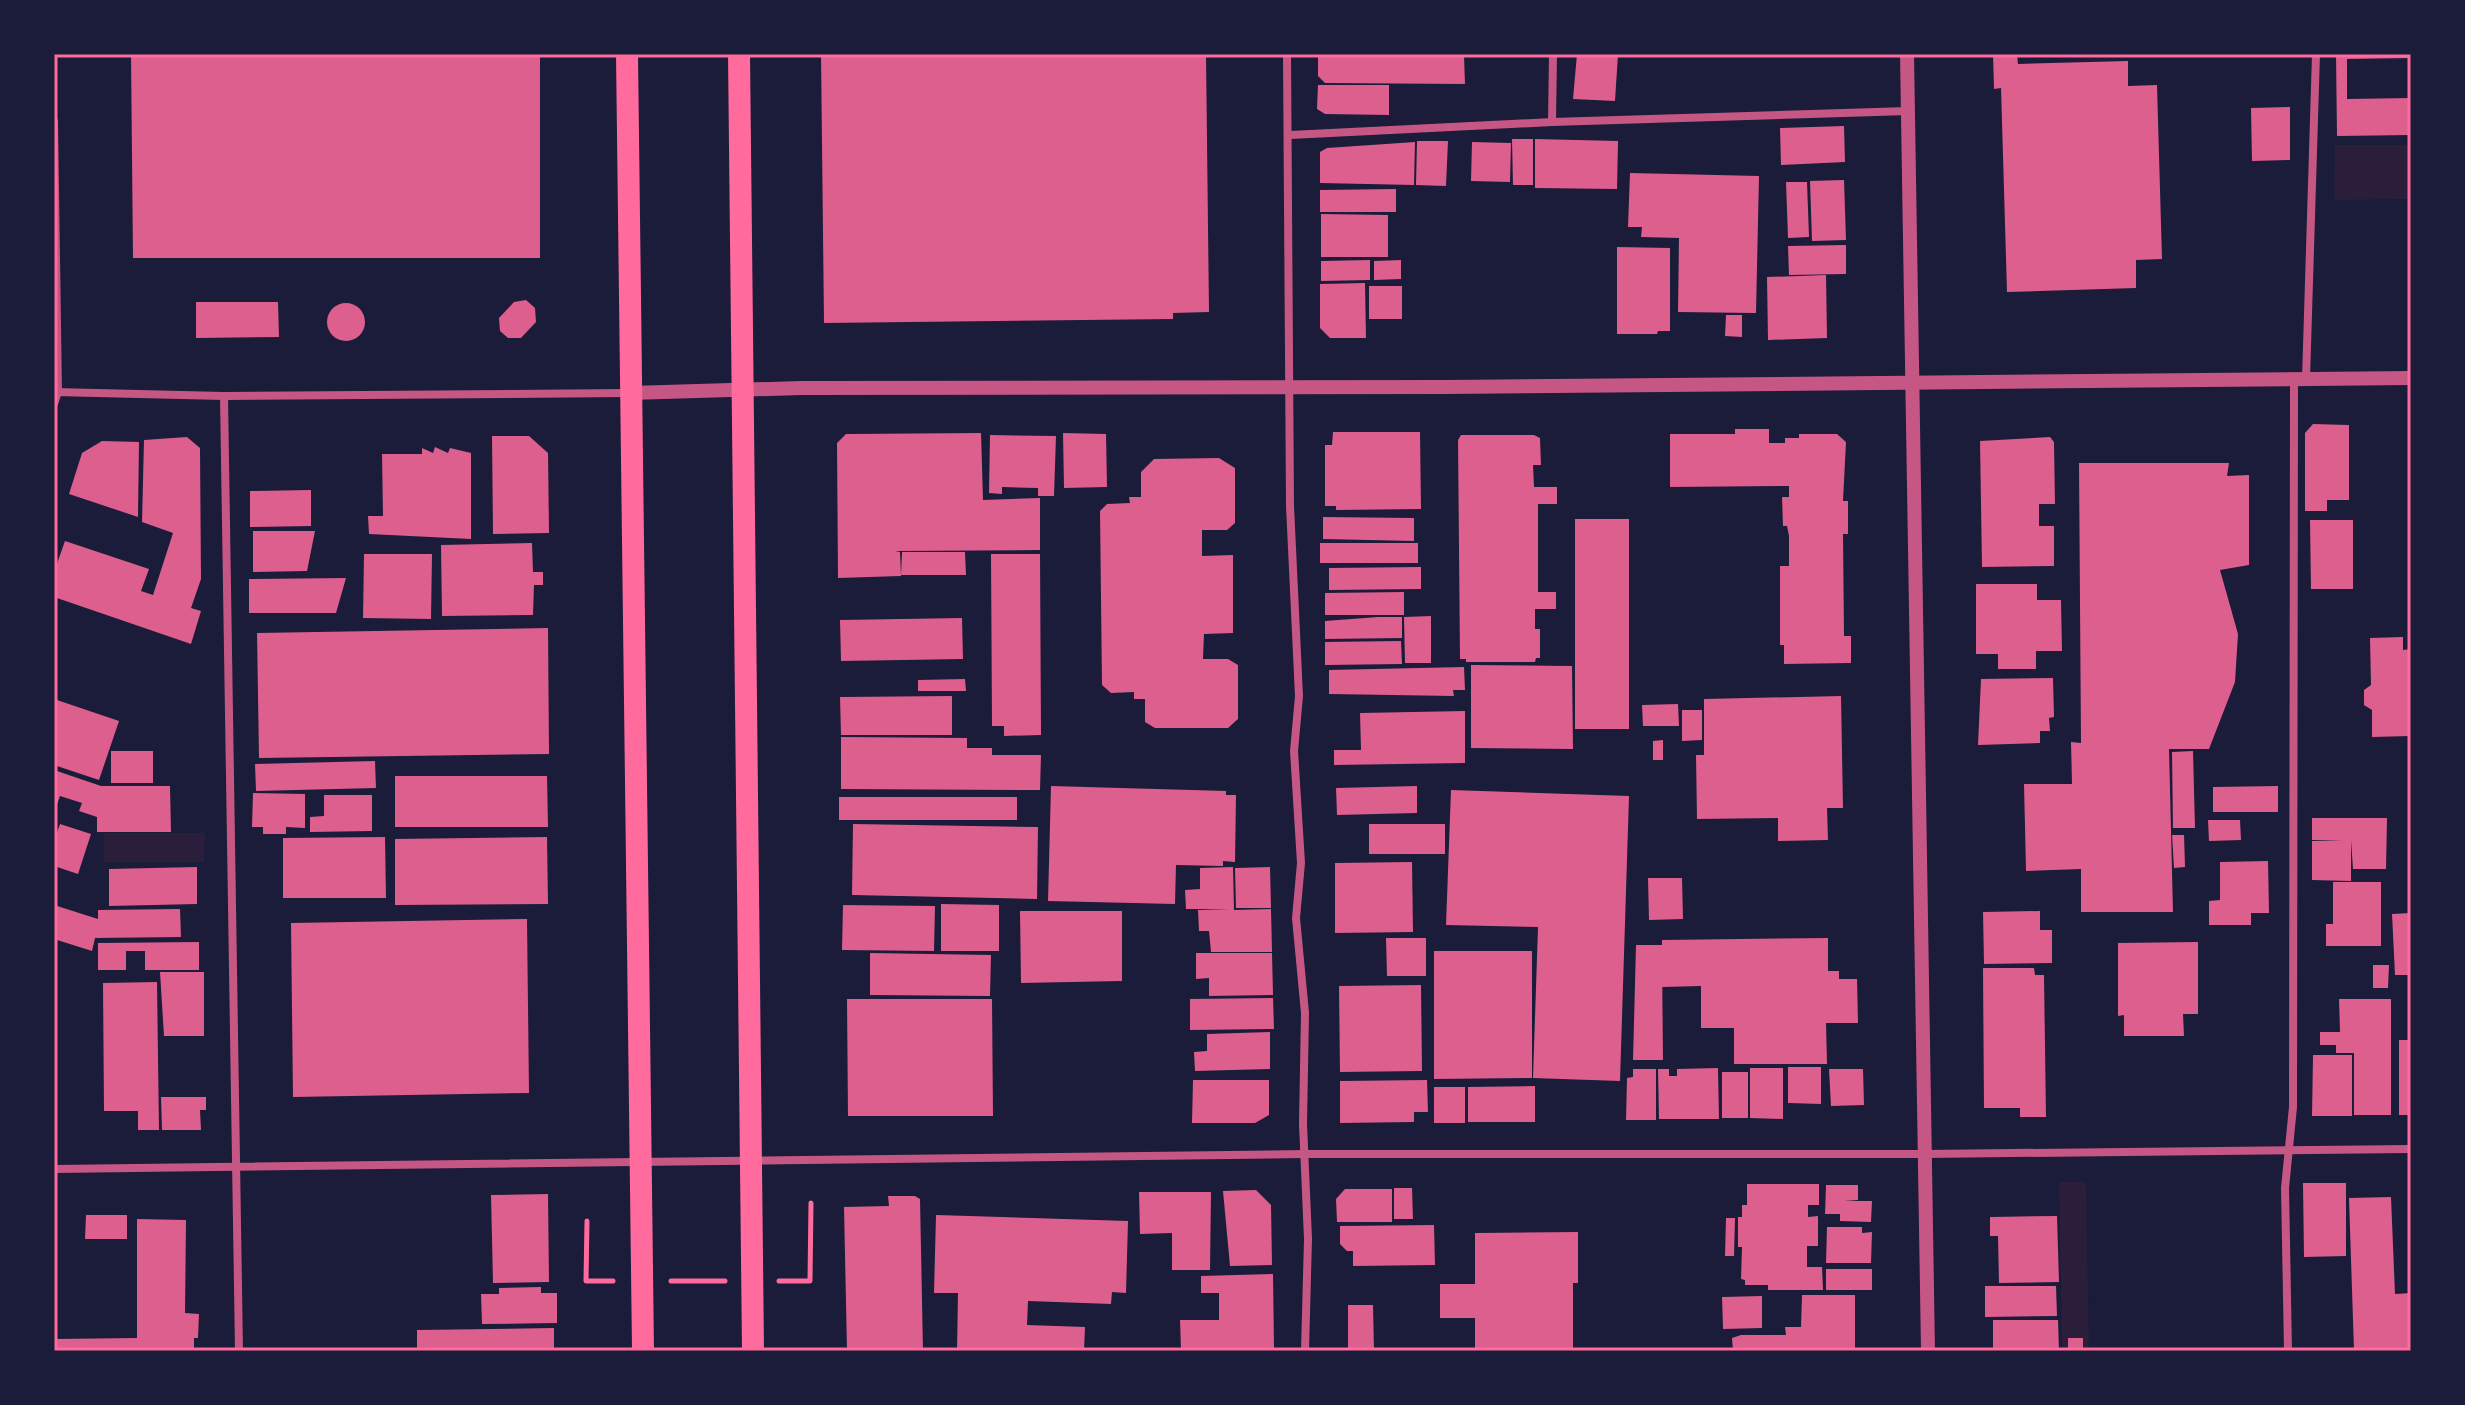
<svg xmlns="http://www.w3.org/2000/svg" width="2465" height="1405" font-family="'Source Serif 4',serif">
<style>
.green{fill:#2a1e3b}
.building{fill:#dd5f8e}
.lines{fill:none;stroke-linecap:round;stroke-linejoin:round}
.path{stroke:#ff6b9d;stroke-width:5}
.minor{stroke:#c65784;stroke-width:8}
.tertiary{stroke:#c65784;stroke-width:14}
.trunk{stroke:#ff6b9d;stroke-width:22}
.neatline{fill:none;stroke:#ff6b9d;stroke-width:3}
</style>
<rect width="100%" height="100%" fill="#1b1b3a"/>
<g class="green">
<path d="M2335,145H2411V199L2334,200Z"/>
<path d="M104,833H205L204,862H104Z"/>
<path d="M2059,1182H2086L2089,1351H2062Z"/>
</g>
<g class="building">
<path d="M131,54L540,55V258H133Z"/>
<path d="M821,54H1206L1209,312L1173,313V319L824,323Z"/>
<path d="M1577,54H1618L1615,101L1573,99Z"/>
<path d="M1993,54H2017L2018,64L2128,61V86L2157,85L2162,259L2136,260V288L2007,292L2001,88L1994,89Z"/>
<path d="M2336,54H2411V58L2347,59V99L2411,98V135L2337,136Z"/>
<path d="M1318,56H1464L1465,84L1325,83L1318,76Z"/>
<path d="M1318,85H1389V115L1325,114L1317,109Z"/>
<path d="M2290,107V160L2252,161L2251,108Z"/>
<path d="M1844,126L1845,162L1781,165L1780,128Z"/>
<path d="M1512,139H1533V185H1513Z"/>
<path d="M1535,139L1618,141L1617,189L1535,188Z"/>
<path d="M1417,141H1448L1446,186L1416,185Z"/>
<path d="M1415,142L1414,185L1320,183V152L1327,148Z"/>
<path d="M1472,142L1511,143L1510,182L1471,181Z"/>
<path d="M1630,173L1759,176L1756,313L1678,312L1679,238L1641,237L1642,227H1628Z"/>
<path d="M1844,180L1846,240L1812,241L1810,181Z"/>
<path d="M1786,182H1807L1809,237L1788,238Z"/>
<path d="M1396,189V212H1320V190Z"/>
<path d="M1321,214L1388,215V257H1321Z"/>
<path d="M1846,245V274L1789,275L1788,246Z"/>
<path d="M1617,247L1670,248V331H1658L1657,334H1617Z"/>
<path d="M1370,260V280L1321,281V261Z"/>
<path d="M1401,260V279L1374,280V261Z"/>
<path d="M1826,275L1827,338L1768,340L1767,277Z"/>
<path d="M1365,283L1366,338H1330L1320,328V284Z"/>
<rect x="1369" y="286" width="33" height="33"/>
<path d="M526,300L535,308L536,322L521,338H508L500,331L499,318L514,302Z"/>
<path d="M196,302H278L279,337L196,338Z"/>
<circle cx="346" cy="322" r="19"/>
<path d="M1726,315H1742V337L1725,336Z"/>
<path d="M2313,424L2349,425V500H2327V511H2305V433Z"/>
<path d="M1735,429H1769V443H1785V438H1799V434H1837L1846,442L1843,501H1848V534H1843L1844,636H1851V663L1784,664V645H1780V566H1789V536L1787,526H1783L1782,497H1789V486L1670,487V434H1735Z"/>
<path d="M1333,432H1420L1421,509L1336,510V506H1325V445H1332Z"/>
<path d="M981,433L983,500L1040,498V550L895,551L900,552L901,576L838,578L837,443L846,434Z"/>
<path d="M1063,433L1106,434L1107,487L1064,488Z"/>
<path d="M990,435L1056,436L1054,496H1038V488L1002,487V494L989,493Z"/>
<path d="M1461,435H1534L1540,438L1541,465H1533L1534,487H1557V504H1538V592H1556V609H1535V629H1540V658H1536L1535,662H1466V659H1460L1458,440Z"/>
<path d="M492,436H529L548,453L549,533L493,534Z"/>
<path d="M187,437L200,448L201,579L191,608L201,611L191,644L54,597V572L65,541L149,569L141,591L153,595L173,533L142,522L144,440Z"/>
<path d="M2050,437L2054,442L2055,504H2039V526H2054V566L1982,567L1980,441Z"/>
<path d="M102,441L139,442L138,517L69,494L82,453Z"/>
<path d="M435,447L448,453L450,448L471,453V539L369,534L368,516H383L382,454H422V448L433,453Z"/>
<path d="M1219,458L1235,468V523L1227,530H1202V556L1233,555V633L1204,634L1203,659H1228L1238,665V719L1228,728H1155L1145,722V699H1134V692L1111,693L1102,685L1100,511L1107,504L1130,503L1129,497H1141V472L1154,459Z"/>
<path d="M2079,463H2229L2227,476L2249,475V565L2220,570L2238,634L2235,682L2209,749H2169L2173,912H2081V869L2026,871L2024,784H2072L2071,742L2081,743Z"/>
<path d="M311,490V526L250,527V491Z"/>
<path d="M1323,517L1414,518V541L1323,539Z"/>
<rect x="1575" y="519" width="54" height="210"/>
<path d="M2310,520H2353V589H2311Z"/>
<path d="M253,531H315L307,571L253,572Z"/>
<path d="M532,543L533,572H543V585H534L533,615L442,616L441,545Z"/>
<rect x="1320" y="543" width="98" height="20"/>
<path d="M902,552H965L966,575H901Z"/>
<path d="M364,554H432L431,619L363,618Z"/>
<path d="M991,554H1040L1041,735L1004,736V726H992Z"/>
<path d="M1421,567V589L1329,590V568Z"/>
<path d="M346,578L336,613H249V579Z"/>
<path d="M1976,584H2037V600H2061L2062,651H2036V669H1998V654H1976Z"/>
<path d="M1404,592V615H1325V593Z"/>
<path d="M1431,616V663H1405L1404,617Z"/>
<path d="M1378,617H1402V638L1325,639V621Z"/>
<path d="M962,618L963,659L841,661L840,620Z"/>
<path d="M548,628L549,754L259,758L257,633Z"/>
<path d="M2403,637V650L2411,649V736L2372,737V710L2364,705V690L2371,685L2370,638Z"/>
<path d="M1401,641L1402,664L1325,665V642Z"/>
<path d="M1471,665L1572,666L1573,749L1471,748Z"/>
<path d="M1464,667L1465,690H1453L1454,696L1329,694V670Z"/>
<path d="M2053,678L2054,717L2049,718L2050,731H2040V743L1978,745L1981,679Z"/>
<path d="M965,679L966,691H918V680Z"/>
<path d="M952,696V735H841L840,697Z"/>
<path d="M1841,696L1843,808H1827L1828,840L1778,841V818L1697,819L1696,755H1704V699Z"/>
<path d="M54,699L119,721L99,780L54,765Z"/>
<path d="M1678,704L1679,726H1643L1642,705Z"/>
<path d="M1682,710H1702V740L1682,741Z"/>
<path d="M1465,711V763L1334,765V750H1361L1360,713Z"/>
<path d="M841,737L967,738V748H992V755H1041L1040,790L841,789Z"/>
<path d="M1663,740V760H1653V741Z"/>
<rect x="111" y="751" width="42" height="32"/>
<path d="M2193,751L2195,828H2173L2172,752Z"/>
<path d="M375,761L376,788L256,791L255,764Z"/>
<path d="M54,770L101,786H170L171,832H97V817L79,811L82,803L60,796L54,813Z"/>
<path d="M395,776H547L548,827H395Z"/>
<path d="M1051,786L1226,791V795H1236L1235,862L1223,861V866L1176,865L1175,904L1048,901Z"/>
<path d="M1417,786V813L1337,815L1336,788Z"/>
<path d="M2278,786V812H2213V787Z"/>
<path d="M1451,790L1629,796L1620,1081L1533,1078L1538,927L1446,925Z"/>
<path d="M253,793L305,794V828L286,827V834H263V827H252Z"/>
<path d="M324,795H372V831L310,832V817L324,816Z"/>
<rect x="839" y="797" width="178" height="23"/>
<path d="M2312,818H2387L2386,869H2353L2351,840V881L2312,880V841H2343L2312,840Z"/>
<path d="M2208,820H2240L2241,840L2209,841Z"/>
<path d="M60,824L91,834L78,874L54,866V841Z"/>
<path d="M853,824L1038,827L1037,899L852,895Z"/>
<rect x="1369" y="824" width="76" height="30"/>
<path d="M2172,835H2184L2185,867L2174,868Z"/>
<path d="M385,837L386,898H283V838Z"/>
<path d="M547,837L548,904L395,905V839Z"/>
<path d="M2268,861L2269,913H2251V925H2209V901L2220,900V862Z"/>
<path d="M1412,862L1413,932L1335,933V863Z"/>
<path d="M197,867V904L109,906V869Z"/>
<path d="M1233,867L1234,910L1271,909L1272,952H1211L1209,931H1199L1198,910L1230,909H1186L1185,890L1200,889V868Z"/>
<path d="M1270,867L1271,908H1236L1235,868Z"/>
<path d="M1648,878H1682L1683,919L1649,920Z"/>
<path d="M2333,882H2381V946H2326V924H2333Z"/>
<path d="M941,904L999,905V951H941Z"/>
<path d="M54,905L98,919V910L180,909L181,937L95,938L92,951L54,939Z"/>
<path d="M843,905L935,906L934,951L842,950Z"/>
<path d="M1020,911H1122V981L1021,983Z"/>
<path d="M2040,911V930H2052V963L1984,964L1983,912Z"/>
<path d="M2411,913V975H2395L2392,914Z"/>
<path d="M527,919L529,1093L293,1097L291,923Z"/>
<path d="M1386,938H1426V976H1387Z"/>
<path d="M1828,938V971H1839V979H1857L1858,1023H1826L1827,1064H1734V1028H1701V986L1662,987V958L1663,1060H1633L1636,945H1662V940Z"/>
<path d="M199,942V970H145V951H126V970H98V943Z"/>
<path d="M2198,942V1014H2183L2184,1036H2124V1015L2118,1016V943Z"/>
<path d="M1434,951H1532V1078L1434,1079Z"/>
<path d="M870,953L991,955L990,996L870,995Z"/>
<path d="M1196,953H1272L1273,995L1209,996V978L1196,979Z"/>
<path d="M2373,965H2389L2388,988H2373Z"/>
<path d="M1983,968H2034L2035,975H2044L2046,1117H2020V1108H1984Z"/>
<path d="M160,972H204V1036H164Z"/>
<path d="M157,982L159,1130H138V1111H104L103,983Z"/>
<path d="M1421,985L1422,1071L1340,1072L1339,986Z"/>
<path d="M1273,998L1274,1029L1190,1030V999Z"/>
<path d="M847,999H992L993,1116H848Z"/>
<path d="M2339,999H2391V1115H2354V1053H2336V1045H2320V1032H2340Z"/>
<path d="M1270,1032V1069L1195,1071L1194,1052L1207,1051V1034Z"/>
<rect x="2399" y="1040" width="12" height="75"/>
<path d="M2313,1055H2352V1116H2312Z"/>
<path d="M1788,1067H1821V1104L1788,1103Z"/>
<path d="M1718,1068L1719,1119H1659L1658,1069H1669V1076H1677V1069Z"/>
<path d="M1750,1068H1783V1119L1750,1118Z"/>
<path d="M1633,1069H1656V1120H1626L1627,1078L1633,1077Z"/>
<path d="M1829,1069H1863L1864,1105L1831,1106Z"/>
<rect x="1722" y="1072" width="26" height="46"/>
<path d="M1193,1080H1269V1115L1255,1123H1192Z"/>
<path d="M1427,1080L1428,1112H1414V1122L1340,1123V1081Z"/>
<path d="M1535,1086V1122H1468V1087Z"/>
<rect x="1434" y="1087" width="31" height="36"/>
<path d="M161,1097H206V1110H200L201,1130H162Z"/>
<path d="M2303,1183H2346V1256L2304,1257Z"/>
<path d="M1747,1184H1819V1205H1808V1217L1818,1216V1246H1807V1267H1822L1823,1290H1768V1285H1745V1280L1741,1279L1742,1247H1738V1217H1742V1205H1747Z"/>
<path d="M1826,1185H1858V1200L1844,1201H1872L1871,1222L1840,1221V1214H1825Z"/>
<path d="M1394,1188H1412L1413,1219H1394Z"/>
<path d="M1345,1189H1392V1222H1337L1336,1199Z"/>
<path d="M1256,1190L1271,1205L1272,1265L1230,1266L1223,1191Z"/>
<path d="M1139,1192H1211L1210,1270H1172V1233L1140,1234Z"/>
<path d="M548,1194L549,1282L493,1283L491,1195Z"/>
<path d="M888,1196H915L920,1199L923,1351H847L844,1207L889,1206Z"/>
<path d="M2391,1197L2395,1294L2411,1293V1351H2354L2349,1198Z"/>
<path d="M86,1215H127V1239H85Z"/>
<path d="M936,1215L1128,1221L1126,1293L1112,1292L1111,1304L1028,1301L1027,1325L1085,1327L1084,1351H957L958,1293H934Z"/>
<path d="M2057,1216L2059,1282L1999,1283L1998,1236H1990V1217Z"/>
<path d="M1726,1218H1735L1734,1256H1725Z"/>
<path d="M137,1219L186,1220L185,1313L199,1314L198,1338H194V1351H54V1339L137,1338Z"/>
<path d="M1434,1225L1435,1265L1353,1266V1251H1347L1340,1244V1226Z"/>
<path d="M1827,1227H1862V1233L1872,1232L1871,1263H1826Z"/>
<path d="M1578,1232V1283H1573V1351H1475V1318H1440V1284H1475V1233Z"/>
<rect x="1826" y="1269" width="46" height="21"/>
<path d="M1273,1274L1274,1348L1181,1350L1180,1320H1219V1293H1201V1276Z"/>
<path d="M1985,1286H2056L2057,1316L1985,1317Z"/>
<path d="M541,1287V1293H557V1323L482,1324L481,1294H499V1288Z"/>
<path d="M1802,1295H1855V1351H1733L1732,1338L1741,1335H1786L1785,1327H1801Z"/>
<path d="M1762,1296V1328L1723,1329L1722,1297Z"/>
<path d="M1348,1305H1373L1374,1351H1348Z"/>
<path d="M1993,1320H2058L2059,1351H1993Z"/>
<path d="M554,1328V1351H417V1330Z"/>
<rect x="2068" y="1338" width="15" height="13"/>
</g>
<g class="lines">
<g class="path">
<path d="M587,1221L586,1281H613"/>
<path d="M671,1281H725"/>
<path d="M779,1281H810L811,1203"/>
</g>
<g class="minor">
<path d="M1287,54L1290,506L1299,696L1294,751L1301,863L1296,918L1305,1013L1303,1124L1308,1239L1305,1351"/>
<path d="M54,121L58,392L54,404"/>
<path d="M1552,122L1553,54"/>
<path d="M1290,135L1552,122L1908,111"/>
<path d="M2306,379L2316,54"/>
<path d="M54,392L224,396L629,393"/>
<path d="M224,396L239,1351"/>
<path d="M54,1169L1306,1154H1924L2411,1149"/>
<path d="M2288,1351L2285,1188L2293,1107L2294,379"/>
</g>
<g class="tertiary">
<path d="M1907,54L1928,1351"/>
<path d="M630,393L801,388L1446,387L2411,378"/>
</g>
<g class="trunk">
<path d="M627,54L643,1351"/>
<path d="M739,54L753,1351"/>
</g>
</g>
<rect width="2465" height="1405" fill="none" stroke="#1b1b3a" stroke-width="112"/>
<rect x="56" y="56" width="2353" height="1293" class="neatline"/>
</svg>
